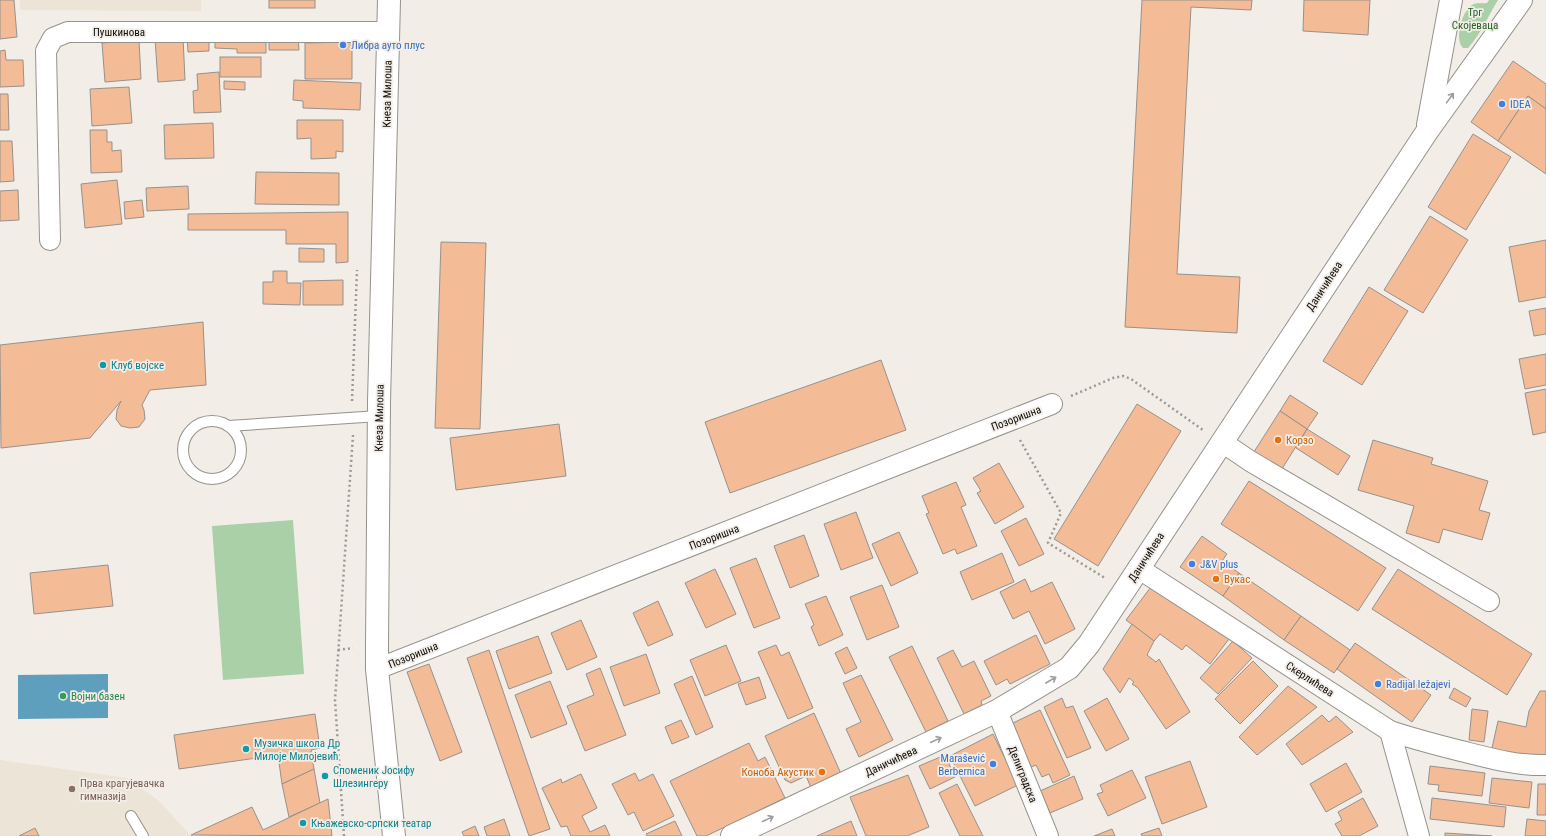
<svg xmlns="http://www.w3.org/2000/svg" width="1546" height="836" font-family="'Roboto Condensed',sans-serif">
<style>
.built{fill:#ece4d6}
.green{fill:#a9d0a7}
.water{fill:#5d9fbd}
.building{fill:#f3bc97;stroke:#97918c}
.lines{fill:none;stroke-linecap:round;stroke-linejoin:round}
.service-casing{stroke:#96928c;stroke-width:12}
.minor-casing{stroke:#96928c;stroke-width:22}
.tertiary-casing{stroke:#96928c;stroke-width:24}
.path{stroke:#9d9994;stroke-width:2.5;stroke-dasharray:2 3;stroke-linecap:butt}
.service{stroke:#fff;stroke-width:10}
.minor{stroke:#fff;stroke-width:20}
.tertiary{stroke:#fff;stroke-width:22}
.oneway{stroke:#9e9d9d}
.shop-dot{fill:#3f7fe0;stroke:#f2ede7;stroke-width:1.5}
.culture-dot{fill:#0f9aa8;stroke:#f2ede7;stroke-width:1.5}
.food-dot{fill:#e8710a;stroke:#f2ede7;stroke-width:1.5}
.leisure-dot{fill:#2e9e5b;stroke:#f2ede7;stroke-width:1.5}
.education-dot{fill:#8d6e63;stroke:#f2ede7;stroke-width:1.5}
.labels{text-anchor:middle;stroke-width:3.5;stroke-linejoin:round;paint-order:stroke}
.park-label{font-size:11px;fill:#256125;stroke:#f2ede7}
.street-label{font-size:11px;fill:#0d0b09;stroke:#f2ede7}
.shop-label{font-size:11px;fill:#366cbe;stroke:#f2ede7;text-anchor:start}
.culture-label{font-size:11px;fill:#0d838f;stroke:#f2ede7;text-anchor:start}
.food-label{font-size:11px;fill:#c56008;stroke:#f2ede7;text-anchor:start}
.leisure-label{font-size:11px;fill:#27864d;stroke:#f2ede7;text-anchor:start}
.education-label{font-size:11px;fill:#785e54;stroke:#f2ede7;text-anchor:start}
</style>
<rect width="100%" height="100%" fill="#f2ede7"/>
<g class="built">
<path d="M20,0H201V11L20,10Z"/>
<path d="M0,760L127,778L159,801L191,836H0Z"/>
</g>
<g class="green">
<path d="M1489,0H1498C1488,16 1481,34 1468,48H1463C1454,39 1462,11 1472,5C1477,2 1482,4 1487,3Z"/>
<path d="M293,520L304,674L223,680L212,526Z"/>
</g>
<path class="water" d="M108,674V718L18,719V675Z"/>
<g class="building">
<path d="M0,0H14L17,37L0,39Z"/>
<rect x="269" y="0" width="46" height="8"/>
<path d="M1142,0H1252L1251,10L1191,7L1177,274L1240,277L1237,333L1125,327Z"/>
<path d="M1304,0H1370L1368,35L1303,31Z"/>
<path d="M187,35H209V51L188,52Z"/>
<path d="M215,36H266V53H237V49L215,48Z"/>
<path d="M183,37L185,80L158,82L155,39Z"/>
<path d="M269,38H298L299,50H269Z"/>
<path d="M139,40L141,79L105,82L102,43Z"/>
<path d="M352,42V79H305V43Z"/>
<path d="M5,50L6,60H23L24,86L0,87V51Z"/>
<rect x="220" y="57" width="41" height="20"/>
<path d="M1513,61L1546,84V109L1528,96L1498,141L1471,122Z"/>
<path d="M219,72L221,112L194,113L193,91L198,90L197,74Z"/>
<path d="M294,80L361,83L360,110L303,108V101L293,100Z"/>
<path d="M224,81L245,82V90L224,89Z"/>
<path d="M129,87L132,123L92,126L90,89Z"/>
<path d="M0,94H8L9,130H0Z"/>
<path d="M1528,96L1546,109V174L1498,141Z"/>
<path d="M297,120H343V152L336,151V158L311,159V138L297,139Z"/>
<path d="M213,123L214,158L165,159L164,125Z"/>
<path d="M90,130H107V142H112V151L121,150L122,172L91,173Z"/>
<path d="M1473,134L1511,157L1466,230L1428,207Z"/>
<path d="M0,141H12L14,181L0,182Z"/>
<path d="M256,172L339,173V205L255,204Z"/>
<path d="M117,180L122,224L85,228L81,184Z"/>
<path d="M188,186L189,209L147,211L146,188Z"/>
<path d="M18,190L19,220L0,221V191Z"/>
<path d="M142,200L144,217L125,219L124,202Z"/>
<path d="M348,212V262L336,263V244H286V230H188V214Z"/>
<path d="M1430,216L1468,240L1423,313L1384,290Z"/>
<path d="M1546,240V297L1519,302L1509,247Z"/>
<path d="M441,242L486,243L480,429L435,428Z"/>
<path d="M299,248L324,249V262H299Z"/>
<path d="M273,271H287V283H301L300,305L263,304V282H273Z"/>
<path d="M343,280V305H303V281Z"/>
<path d="M1369,287L1408,311L1362,385L1323,361Z"/>
<path d="M1546,308V334L1534,336L1529,311Z"/>
<path d="M203,322L206,385L150,390L142,405L144,410L145,419L139,427L130,428L121,426L116,419L117,410L121,401L90,438L1,448L0,345Z"/>
<path d="M1546,354V385L1525,389L1519,359Z"/>
<path d="M881,360L906,430L730,493L705,422Z"/>
<path d="M1546,389V432L1533,435L1525,393Z"/>
<path d="M1290,395L1318,413L1307,429L1280,411Z"/>
<path d="M1137,404L1181,431L1098,566L1054,539Z"/>
<path d="M1280,411L1307,429L1280,472L1252,455Z"/>
<path d="M559,424L566,476L456,490L450,438Z"/>
<path d="M1307,429L1350,456L1338,475L1296,448Z"/>
<path d="M1373,440L1433,458L1431,464L1488,481L1479,510L1490,513L1482,540L1443,529L1439,543L1406,533L1414,506L1358,490Z"/>
<path d="M999,463L1024,507L995,524L977,493L981,491L973,478Z"/>
<path d="M1249,481L1386,568L1358,611L1221,524Z"/>
<path d="M956,482L966,505L961,507L977,546L957,554L955,549L943,554L926,514L929,513L922,496Z"/>
<path d="M856,512L873,558L841,570L824,524Z"/>
<path d="M1026,518L1044,554L1019,566L1001,531Z"/>
<path d="M899,532L918,573L891,586L872,544Z"/>
<path d="M804,535L819,576L790,588L774,546Z"/>
<path d="M1202,536L1227,554L1222,561L1239,573L1223,596L1180,567Z"/>
<path d="M1002,553L1014,582L972,600L960,572Z"/>
<path d="M756,558L780,618L754,628L730,568Z"/>
<path d="M108,565L113,606L34,614L30,573Z"/>
<path d="M715,569L736,614L706,628L685,583Z"/>
<path d="M1398,569L1532,654L1507,695L1372,609Z"/>
<path d="M1239,573L1301,616L1284,640L1223,596Z"/>
<path d="M1025,579L1031,592L1052,582L1075,629L1045,644L1029,611L1013,619L1000,592Z"/>
<path d="M1154,583L1229,639L1210,664L1186,645L1182,650L1160,634L1154,641L1126,620Z"/>
<path d="M882,585L899,627L867,640L850,597Z"/>
<path d="M826,596L843,635L819,646L811,627L814,625L805,604Z"/>
<path d="M658,601L673,635L648,646L633,613Z"/>
<path d="M1301,616L1350,650L1334,673L1284,640Z"/>
<path d="M581,620L597,657L567,670L551,633Z"/>
<path d="M1132,624L1154,641L1147,655L1156,662L1159,659L1190,712L1166,729L1138,688L1132,684L1134,682L1129,678L1120,693L1103,669Z"/>
<path d="M1036,635L1050,664L1010,684L1007,679L996,685L984,661Z"/>
<path d="M538,636L552,673L509,689L496,651Z"/>
<path d="M1233,641L1252,658L1218,694L1200,678Z"/>
<path d="M1355,643L1431,695L1412,722L1337,669Z"/>
<path d="M726,645L741,681L705,696L690,660Z"/>
<path d="M776,645L781,656L789,652L813,708L788,719L758,652Z"/>
<path d="M912,646L948,721L926,732L889,657Z"/>
<path d="M847,647L857,668L845,674L835,653Z"/>
<path d="M489,650L550,829L529,836L467,658Z"/>
<path d="M953,650L962,667L974,661L991,696L981,701L982,705L964,714L937,658Z"/>
<path d="M646,654L660,693L624,706L610,667Z"/>
<path d="M1253,661L1278,686L1240,724L1215,699Z"/>
<path d="M429,664L462,752L440,761L407,672Z"/>
<path d="M600,668L626,735L585,751L567,706L594,695L586,674Z"/>
<path d="M861,675L893,740L859,757L846,729L861,722L843,683Z"/>
<path d="M692,676L713,727L696,735L674,684Z"/>
<path d="M759,677L766,698L746,705L738,684Z"/>
<path d="M550,681L567,724L531,738L515,695Z"/>
<path d="M1288,686L1317,707L1257,755L1239,737Z"/>
<path d="M1454,688L1471,698L1466,707L1449,698Z"/>
<path d="M1540,691H1546V757L1517,756L1492,748L1498,721L1526,727L1529,711Z"/>
<path d="M1062,698L1066,708L1073,706L1091,748L1067,758L1044,707Z"/>
<path d="M1107,698L1129,739L1106,751L1084,711Z"/>
<path d="M1472,709L1488,711L1484,742L1469,740Z"/>
<path d="M1040,710L1070,775L1053,783L1049,774L1042,777L1036,765L1031,767L1011,724Z"/>
<path d="M814,713L842,776L812,790L806,776L791,783L785,780L765,736Z"/>
<path d="M315,714L320,748L311,750L314,769L282,784L278,755L179,769L174,735Z"/>
<path d="M1322,715L1329,722L1336,716L1353,732L1302,765L1286,744Z"/>
<path d="M681,720L689,737L672,744L665,727Z"/>
<path d="M993,734L1018,785L975,806L950,756Z"/>
<path d="M749,743L758,761L765,757L785,798L706,836H697L670,781Z"/>
<path d="M945,755L955,777L930,789L919,766Z"/>
<path d="M1190,761L1207,807L1162,824L1145,777Z"/>
<path d="M1346,763L1362,792L1326,812L1310,784Z"/>
<path d="M1430,766L1485,773L1482,796L1438,791L1439,785L1428,784Z"/>
<path d="M314,769L320,803L289,817L282,784Z"/>
<path d="M1132,770L1146,798L1108,816L1097,794L1103,792L1100,785Z"/>
<path d="M635,773L639,781L653,774L674,816L643,831L634,812L628,815L612,784Z"/>
<path d="M581,774L597,808L582,816L590,832L605,825L610,836H571L567,826L561,827L542,788L561,779L562,783Z"/>
<path d="M908,775L929,827L907,836H866L850,797Z"/>
<path d="M1074,776L1083,799L1050,813L1040,791Z"/>
<path d="M1492,778L1532,782L1529,808L1489,803Z"/>
<path d="M957,784L983,836H960L939,793Z"/>
<path d="M1538,784H1546V815H1537Z"/>
<path d="M1363,798L1378,826L1359,836H1342L1335,824L1342,820L1338,812Z"/>
<path d="M1432,798L1506,807L1504,827L1430,819Z"/>
<path d="M328,799L332,836L191,835L252,807L263,830Z"/>
<path d="M504,819L510,836H487L484,827Z"/>
<path d="M1527,819L1546,821V836H1525Z"/>
<path d="M675,821L682,836H647L646,834Z"/>
<path d="M851,821L857,836H817Z"/>
<path d="M475,826L479,836H464L462,832Z"/>
<path d="M35,828L39,836H19Z"/>
<path d="M1159,828L1162,836H1142L1141,834Z"/>
<path d="M1112,829L1115,836H1094Z"/>
<path d="M1445,833L1492,836H1445Z"/>
</g>
<g class="lines">
<g class="service-casing">
<g id="service">
<circle cx="212" cy="450" r="29"/>
<path d="M228,426L379,416"/>
<path d="M131,816L143,836"/>
</g>
</g>
<g class="minor-casing">
<g id="minor">
<path d="M50,240L46,51L53,38L68,32H389"/>
<path d="M1222,442L1250,461L1489,601"/>
<path d="M1138,568L1390,731L1419,836"/>
<path d="M377,669L1052,404"/>
<path d="M997,711L1048,836"/>
<path d="M1390,731C1414,739 1437,745 1461,751C1489,758 1517,766 1546,765"/>
</g>
</g>
<g class="tertiary-casing">
<g id="tertiary">
<path d="M389,0L379,402L377,645V669L394,836"/>
<path d="M1428,125L1451,0"/>
<path d="M732,836L997,711L1069,668L1089,644L1428,130L1521,0"/>
</g>
</g>
<g class="path">
<path d="M1071,396L1113,378L1123,376L1131,379L1203,430"/>
<path d="M352,401L357,270"/>
<path d="M1020,440L1061,513L1048,543L1105,578"/>
<path d="M338,650L353,648"/>
<path d="M344,836L335,700L353,435"/>
</g>
<use href="#service" class="service"/>
<use href="#minor" class="minor"/>
<use href="#tertiary" class="tertiary"/>
</g>
<defs><path id="oneway-shaft" d="M-6 0H5M1.5-3L5.5 0L1.5 3" fill="none" stroke-width="1.6" stroke-linecap="round" stroke-linejoin="round"/></defs>
<g class="oneway">
<use href="#oneway-shaft" transform="translate(1450 98) rotate(-54)"/>
<use href="#oneway-shaft" transform="translate(1051 680) rotate(-30)"/>
<use href="#oneway-shaft" transform="translate(936 740) rotate(-25)"/>
<use href="#oneway-shaft" transform="translate(768 819) rotate(-25)"/>
</g>
<g class="shop-dot">
<circle cx="343" cy="45" r="4"/>
<circle cx="1502" cy="104" r="4"/>
<circle cx="1192" cy="564" r="4"/>
<circle cx="1378" cy="684" r="4"/>
<circle cx="993" cy="764" r="4"/>
</g>
<g class="culture-dot">
<circle cx="103" cy="365" r="4"/>
<circle cx="246" cy="749" r="4"/>
<circle cx="325" cy="776" r="4"/>
<circle cx="303" cy="823" r="4"/>
</g>
<g class="food-dot">
<circle cx="1278" cy="440" r="4"/>
<circle cx="1216" cy="579" r="4"/>
<circle cx="822" cy="772" r="4"/>
</g>
<circle class="leisure-dot" cx="63" cy="696" r="4"/>
<circle class="education-dot" cx="72" cy="789" r="4"/>
<g class="labels">
<g class="park-label">
<text x="1475" y="16">Трг<tspan x="1475" dy="13">Скојеваца</tspan></text>
</g>
<g class="street-label">
<text x="119" y="36">Пушкинова</text>
<text transform="translate(387 94) rotate(-89)" y="4">Кнеза Милоша</text>
<text transform="translate(1324 286) rotate(-57)" y="4">Даничићева</text>
<text transform="translate(379 418) rotate(-89)" y="4">Кнеза Милоша</text>
<text transform="translate(1016 418) rotate(-21)" y="4">Позоришна</text>
<text transform="translate(714 537) rotate(-21)" y="4">Позоришна</text>
<text transform="translate(1146 557) rotate(-57)" y="4">Даничићева</text>
<text transform="translate(413 655) rotate(-22)" y="4">Позоришна</text>
<text transform="translate(1310 679) rotate(33)" y="4">Скерлићева</text>
<text transform="translate(891 761) rotate(-25)" y="4">Даничићева</text>
<text transform="translate(1023 774) rotate(68)" y="4">Делиградска</text>
</g>
<g class="shop-label">
<text x="351" y="49">Либра ауто плус</text>
<text x="1510" y="108">IDEA</text>
<text x="1200" y="568">J&amp;V plus</text>
<text x="1386" y="688">Radijal ležajevi</text>
<text x="985" y="762" text-anchor="end">Marašević<tspan x="985" dy="13">Berbernica</tspan></text>
</g>
<g class="culture-label">
<text x="111" y="369">Клуб војске</text>
<text x="254" y="747">Музичка школа Др<tspan x="254" dy="13">Милоје Милојевић</tspan></text>
<text x="333" y="774">Споменик Јосифу<tspan x="333" dy="13">Шлезингеру</tspan></text>
<text x="311" y="827">Књажевско-српски театар</text>
</g>
<g class="food-label">
<text x="1286" y="444">Корзо</text>
<text x="1224" y="583">Вукас</text>
<text x="814" y="776" text-anchor="end">Коноба Акустик</text>
</g>
<g class="leisure-label">
<text x="71" y="700">Војни базен</text>
</g>
<g class="education-label">
<text x="80" y="787">Прва крагујевачка<tspan x="80" dy="13">гимназија</tspan></text>
</g>
</g>
</svg>
